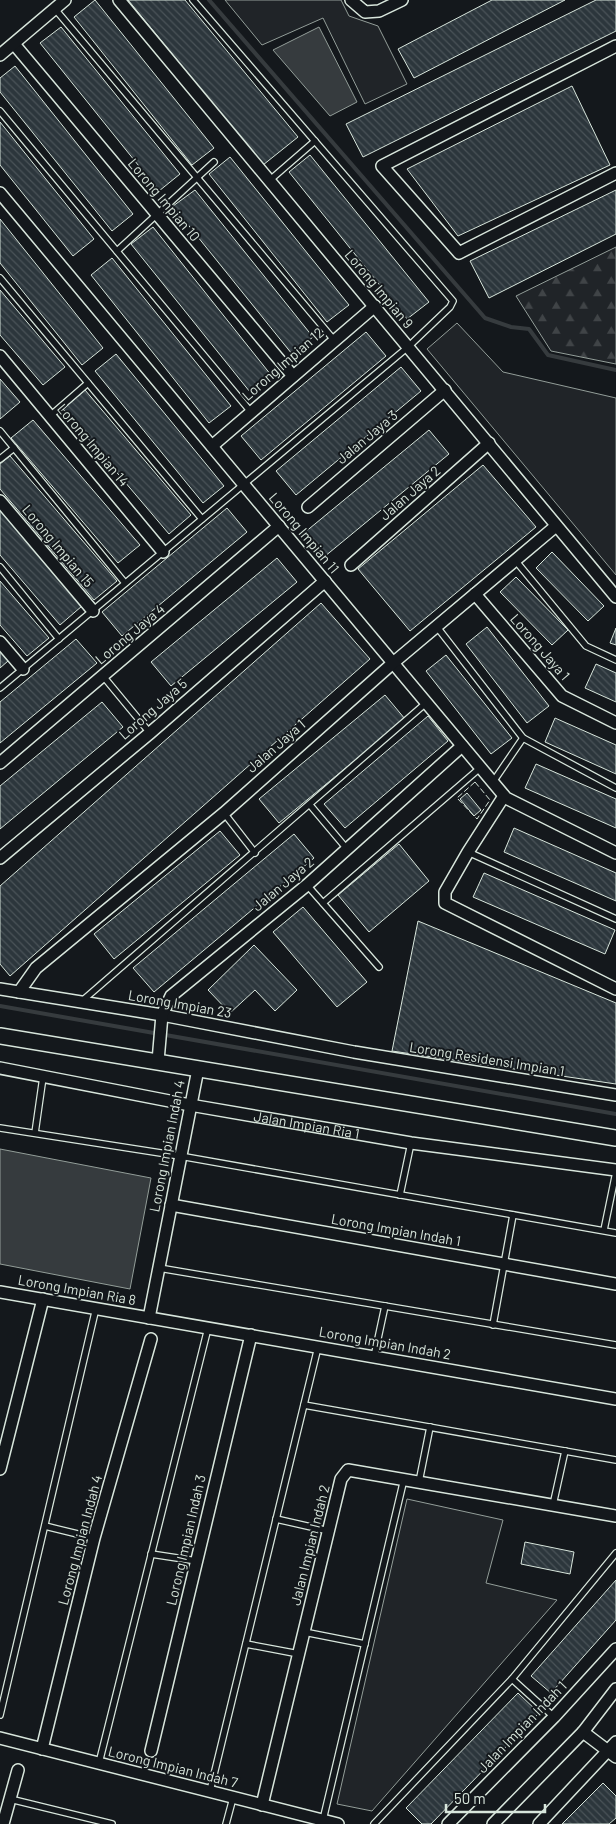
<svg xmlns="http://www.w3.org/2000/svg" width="616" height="1824" font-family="Barlow,sans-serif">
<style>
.green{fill:#202428;stroke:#939e99}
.forest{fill:url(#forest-firs);stroke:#939e99}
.water{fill:#363b3e;stroke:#939e99}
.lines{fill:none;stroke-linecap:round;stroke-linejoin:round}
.stream{stroke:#363b3e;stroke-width:4}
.building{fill:url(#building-back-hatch);stroke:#d8e6dc}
.service-casing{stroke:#d8e6dc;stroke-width:8}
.minor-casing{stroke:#d8e6dc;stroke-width:14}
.tertiary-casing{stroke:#d8e6dc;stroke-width:18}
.service{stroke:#14181c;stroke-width:5.5}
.minor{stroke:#14181c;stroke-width:11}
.tertiary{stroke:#14181c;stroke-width:15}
.fence{stroke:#d8e6dc;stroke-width:1;stroke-dasharray:6 2.5;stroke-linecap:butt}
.labels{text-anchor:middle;stroke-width:4;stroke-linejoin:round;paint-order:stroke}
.street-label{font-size:14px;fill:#d8e6dc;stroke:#14181c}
</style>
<defs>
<pattern id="forest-firs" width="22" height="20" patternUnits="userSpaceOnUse" patternTransform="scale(1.25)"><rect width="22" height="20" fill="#202428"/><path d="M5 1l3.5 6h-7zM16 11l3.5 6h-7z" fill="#404447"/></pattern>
<pattern id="building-back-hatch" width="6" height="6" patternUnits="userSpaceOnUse" patternTransform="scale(1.25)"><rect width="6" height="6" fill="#2c363c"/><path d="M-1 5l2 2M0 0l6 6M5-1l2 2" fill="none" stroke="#4a5358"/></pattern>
</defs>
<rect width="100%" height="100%" fill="#14181c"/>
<g class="green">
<path d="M225,0H341L349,16L378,26L407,84L365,104L323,18L262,45Z"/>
<path d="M457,323L503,372L616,398V575L427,349Z"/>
<path d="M407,1499L503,1520L486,1583L557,1600L372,1811L337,1804Z"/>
</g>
<path class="forest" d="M616,247V364L551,351L516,296Z"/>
<g class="water">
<path d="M319,27L357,102L330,116L273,50Z"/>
<path d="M0,1149L151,1178L130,1289L0,1264Z"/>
</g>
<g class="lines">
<g class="stream">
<path d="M209,0L485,318L511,327L529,329L548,355L616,370"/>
<path d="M0,1006L616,1114"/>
</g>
</g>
<g class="building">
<path d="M95,0L214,148L192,165L74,17Z"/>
<path d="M128,0H185L298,137L263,165Z"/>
<path d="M492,0H565L414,78L398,49Z"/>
<path d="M596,0H616V31L363,157L346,124Z"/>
<path d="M61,27L180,174L159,191L40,43Z"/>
<path d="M15,66L133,214L112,231L0,92V78Z"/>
<path d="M572,86L610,165L458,236L407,169Z"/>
<path d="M0,122L94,239L73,256L0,165Z"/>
<path d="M310,155L429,302L407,319L289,172Z"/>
<path d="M230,157L349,305L327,322L209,174Z"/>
<path d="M195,190L313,337L292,354L173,206Z"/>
<path d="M616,190V234L489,298L470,261Z"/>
<path d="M0,219L103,348L82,365L0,263Z"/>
<path d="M153,227L271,375L250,392L131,244Z"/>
<path d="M112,258L231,406L209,423L91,275Z"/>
<path d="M0,290L65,367L43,385L0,335Z"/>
<path d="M366,332L386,356L261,460L241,436Z"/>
<path d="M116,354L224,486L203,503L95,371Z"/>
<path d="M401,367L421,391L296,495L276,471Z"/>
<path d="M0,379L20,402L0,419Z"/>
<path d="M85,390L191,515L169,534L63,409Z"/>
<path d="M33,420L140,545L118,563L11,438Z"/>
<path d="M429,430L449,454L324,557L304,533Z"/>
<path d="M10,456L117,581L94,600L0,489V464Z"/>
<path d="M483,465L536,527L410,631L358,569Z"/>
<path d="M227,508L247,532L122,636L102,612Z"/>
<path d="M0,510L82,606L60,625L0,555Z"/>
<path d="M552,552L604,606L588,621L536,568Z"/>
<path d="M277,558L297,582L171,686L151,662Z"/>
<path d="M516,577L568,630L552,645L500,592Z"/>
<path d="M0,581L49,638L27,656L0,625Z"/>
<path d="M321,603L370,659L10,976L0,964V886Z"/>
<path d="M487,627L549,706L527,723L466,644Z"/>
<path d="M616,628V645L610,643Z"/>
<path d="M76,639L97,663L0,743V702Z"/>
<path d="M0,651L8,661L0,668Z"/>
<path d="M446,655L512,738L491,754L426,671Z"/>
<path d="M596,664L616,673V702L585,688Z"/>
<path d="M385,695L405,719L279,823L259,799Z"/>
<path d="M102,702L123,727L0,829V786Z"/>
<path d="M428,716L448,741L345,828L324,804Z"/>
<path d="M555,718L616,745V774L545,742Z"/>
<path d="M536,764L616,799V828L525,788Z"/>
<path d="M467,793L481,810L474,816L460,799Z"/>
<path d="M514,828L616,873V901L504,852Z"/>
<path d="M220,831L240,855L114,959L94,934Z"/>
<path d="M294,834L314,858L154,992L133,968Z"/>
<path d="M399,844L429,881L369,932L338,895Z"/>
<path d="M484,873L615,930L605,954L473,897Z"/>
<path d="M303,907L367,982L337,1007L273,932Z"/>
<path d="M418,921L616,1003V1084L392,1051Z"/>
<path d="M254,945L297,990L275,1011L255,990L230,1013L208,990Z"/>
<path d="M525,1542L574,1552L570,1574L521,1564Z"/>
<path d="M616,1580V1620L551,1693L531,1676Z"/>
<path d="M518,1693L539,1713L431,1824H422L406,1808Z"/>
<path d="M603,1783L616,1796V1818L609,1824H562Z"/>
</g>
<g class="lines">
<g class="service-casing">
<g id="service">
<path d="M55,9L334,340"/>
<path d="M0,111L251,412"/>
<path d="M270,180L315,141"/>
<path d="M117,251L214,162"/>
<path d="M0,278L202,519"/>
<path d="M50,416L88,383"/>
<path d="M0,431L125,583"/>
<path d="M0,459L14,448"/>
<path d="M515,560L586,646L616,660"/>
<path d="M0,567L59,639"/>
<path d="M437,627L523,738L616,788"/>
<path d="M103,676L150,733"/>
<path d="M0,688L408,347L450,307L453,301L193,0"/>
<path d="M493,782L523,738"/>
<path d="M310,805L347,849"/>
<path d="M224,813L255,853"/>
<path d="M468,852L616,919"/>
<path d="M307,885L379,967"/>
<path d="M323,903L480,768"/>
<path d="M82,1001L426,703"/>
<path d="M0,1128L180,1156L616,1233"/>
<path d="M35,1133L43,1077"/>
<path d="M400,1195L411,1143"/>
<path d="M604,1230L616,1172"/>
<path d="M159,1268L616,1345"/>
<path d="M493,1325L513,1215"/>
<path d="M374,1357L385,1306"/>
<path d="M304,1405L616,1460"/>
<path d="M419,1482L430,1427"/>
<path d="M553,1505L565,1451"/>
<path d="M276,1519L329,1531"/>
<path d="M45,1526L94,1538"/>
<path d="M151,1554L197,1561"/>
<path d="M304,1632L365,1644"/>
<path d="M246,1644L299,1654"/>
<path d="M512,1679L554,1717"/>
<path d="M0,1715L96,1308"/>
<path d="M99,1763L208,1328"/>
<path d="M210,1791L318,1347"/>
<path d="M10,1799L112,1824"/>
<path d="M323,1820L404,1479"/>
<path d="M226,1824L233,1798"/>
<path d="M374,1824L512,1679L616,1553"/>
</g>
</g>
<g class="minor-casing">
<g id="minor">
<path d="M119,0L616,597"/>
<path d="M351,0L365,12L379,11L402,0"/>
<path d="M14,44L293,376"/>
<path d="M616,46L382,166L459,253L616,173"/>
<path d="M0,55L65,0"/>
<path d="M0,193L506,798L616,853"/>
<path d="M0,356L163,552"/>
<path d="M212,446L375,306"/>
<path d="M0,501L93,611"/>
<path d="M308,507L445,390"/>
<path d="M351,565L489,443"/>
<path d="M475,594L562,696L616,723"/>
<path d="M0,642L23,669"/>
<path d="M0,763L279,526"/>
<path d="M504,796L468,852L445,892V903L616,989"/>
<path d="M0,858L150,733L325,581"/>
<path d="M0,989L162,1015L354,1052L616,1095"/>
<path d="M19,992L36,968L224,813L393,663L556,526"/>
<path d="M158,1061L162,1015L171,996L307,885L462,746"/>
<path id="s1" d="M0,1068L190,1105L411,1143L616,1170"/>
<path d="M171,1205L616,1284"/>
<path d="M0,1292L616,1399"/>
<path d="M149,1318L198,1069"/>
<path d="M0,1469L43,1299"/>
<path d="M583,1732L616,1757"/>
<path d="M0,1738L338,1824"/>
<path d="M42,1749L94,1538L151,1339"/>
<path d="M151,1751L251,1335"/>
<path d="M262,1805L341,1479L348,1470L616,1516"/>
<path d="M3,1824L18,1770"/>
<path d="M448,1824L554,1717L616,1649"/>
<path d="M493,1824L583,1732L616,1689"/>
<path d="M539,1824L616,1742"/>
</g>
</g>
<g class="tertiary-casing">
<path id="tertiary" d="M0,1036L616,1138"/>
</g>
<use href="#service" class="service"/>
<use href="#minor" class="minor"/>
<use href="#tertiary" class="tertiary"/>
<path class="fence" d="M475,782L490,800L477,819L457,798Z"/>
</g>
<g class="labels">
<g class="street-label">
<text transform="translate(164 200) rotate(50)" y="5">Lorong Impian 10</text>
<text transform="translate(379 289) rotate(50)" y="5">Lorong Impian 9</text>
<text transform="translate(283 364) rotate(-41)" y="5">Lorong Impian 12</text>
<text transform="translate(367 437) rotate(-40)" y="5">Jalan Jaya 3</text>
<text transform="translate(93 445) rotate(50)" y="5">Lorong Impian 14</text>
<text transform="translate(410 493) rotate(-41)" y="5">Jalan Jaya 2</text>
<text transform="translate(304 533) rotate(50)" y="5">Lorong Impian 11</text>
<text transform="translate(58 546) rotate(50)" y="5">Lorong Impian 15</text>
<text transform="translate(130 634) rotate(-40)" y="5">Lorong Jaya 4</text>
<text transform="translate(540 647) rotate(49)" y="5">Lorong Jaya 1</text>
<text transform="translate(153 709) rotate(-41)" y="5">Lorong Jaya 5</text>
<text transform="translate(276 746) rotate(-41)" y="5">Jalan Jaya 1</text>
<text transform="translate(283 884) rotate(-40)" y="5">Jalan Jaya 2</text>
<text transform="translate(180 1004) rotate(10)" y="5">Lorong Impian 23</text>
<text transform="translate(487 1059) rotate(9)" y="5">Lorong Residensi Impian 1</text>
<text dy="5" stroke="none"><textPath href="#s1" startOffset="312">Jalan Impian Ria 1</textPath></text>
<text transform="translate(167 1146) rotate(-79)" y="5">Lorong Impian Indah 4</text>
<text transform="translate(396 1230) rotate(10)" y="5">Lorong Impian Indah 1</text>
<text transform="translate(77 1290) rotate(10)" y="5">Lorong Impian Ria 8</text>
<text transform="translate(385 1343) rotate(10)" y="5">Lorong Impian Indah 2</text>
<text transform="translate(80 1540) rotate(-75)" y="5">Lorong Impian Indah 4</text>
<text transform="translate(186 1540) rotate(-77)" y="5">Lorong Impian Indah 3</text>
<text transform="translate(310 1545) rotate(-76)" y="5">Jalan Impian Indah 2</text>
<text transform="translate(522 1727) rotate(-46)" y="5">Jalan Impian Indah 1</text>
<text transform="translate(173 1767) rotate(14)" y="5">Lorong Impian Indah 7</text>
</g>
</g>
<path d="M446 1804v8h99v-8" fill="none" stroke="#d8e6dc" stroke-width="2.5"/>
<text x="454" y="1804" font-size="15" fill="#d8e6dc" stroke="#14181c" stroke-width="4" paint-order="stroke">50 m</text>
</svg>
